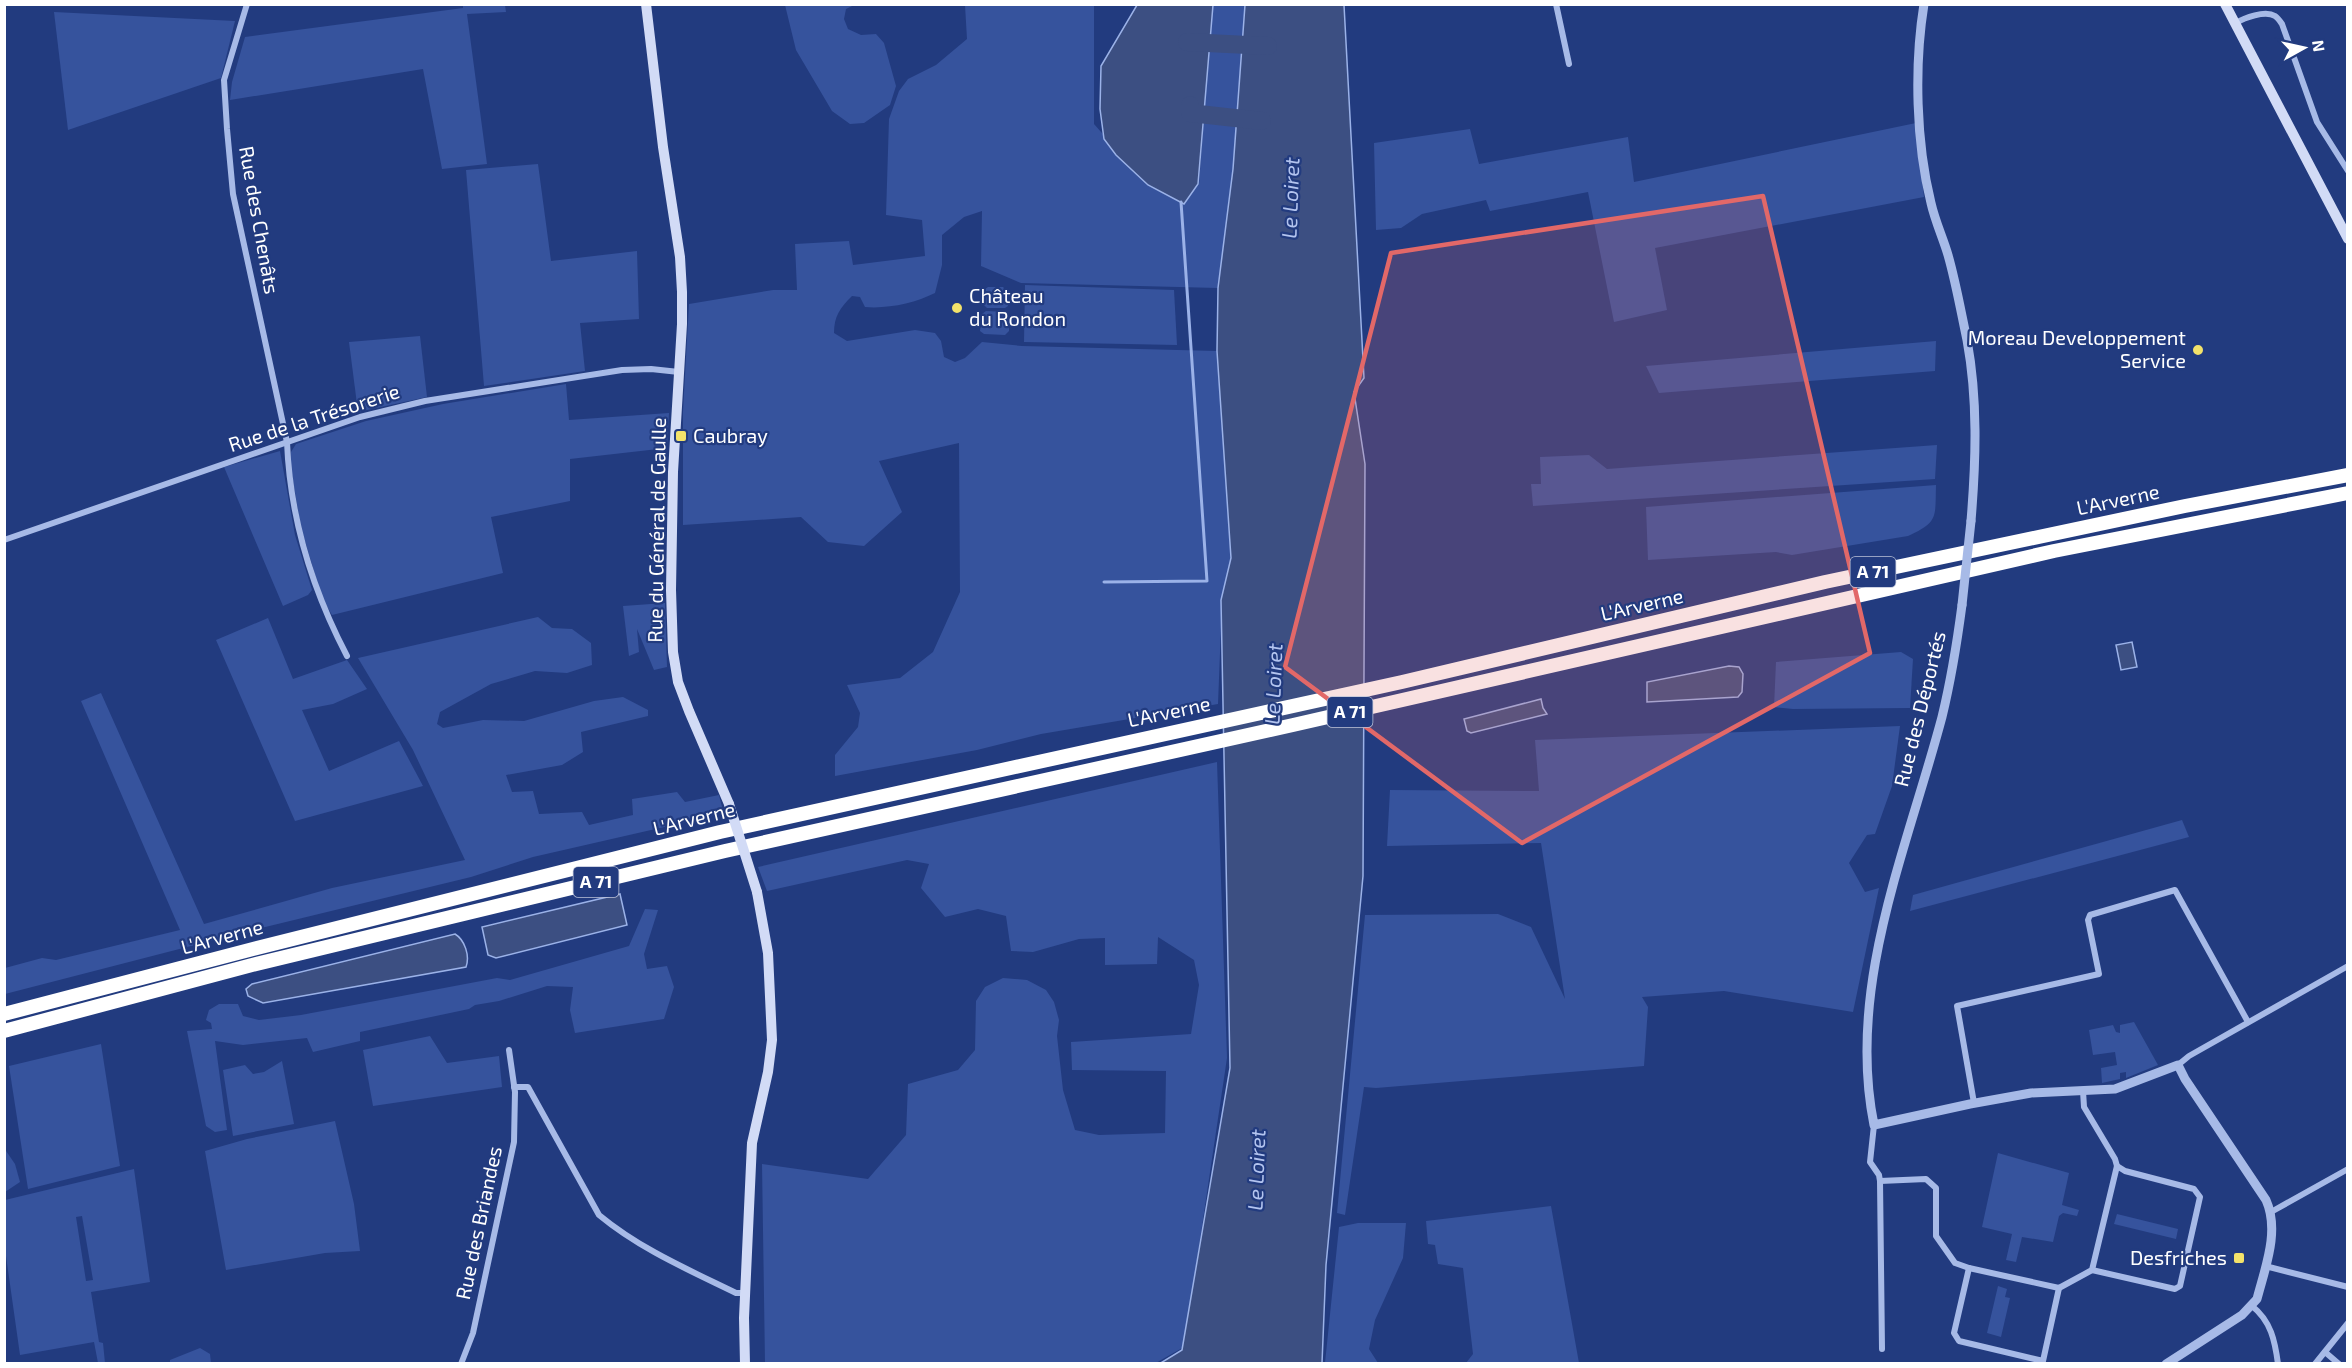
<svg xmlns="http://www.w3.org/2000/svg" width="2352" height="1368" font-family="'Exo 2',sans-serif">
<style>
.green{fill:#36539d;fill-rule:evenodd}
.water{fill:#3c4f82;stroke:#9bb2e8;stroke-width:1.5}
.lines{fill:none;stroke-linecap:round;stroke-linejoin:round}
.stream{stroke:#9bb2e8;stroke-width:3}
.river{stroke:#3c4f82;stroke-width:18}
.minor{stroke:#a7bae7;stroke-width:6}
.tertiary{stroke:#a7bae7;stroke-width:9}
.secondary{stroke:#d2dbf6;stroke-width:10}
.motorway{stroke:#fff;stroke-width:14}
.tertiary-bridge{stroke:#a7bae7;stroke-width:9}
.secondary-bridge{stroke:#d2dbf6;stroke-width:10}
.marked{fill:#e26868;fill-opacity:0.2;stroke:#e26868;stroke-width:4.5;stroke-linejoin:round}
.poi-dot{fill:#f3e26a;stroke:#223b7f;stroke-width:2}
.labels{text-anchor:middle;stroke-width:4.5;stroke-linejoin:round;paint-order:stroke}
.shield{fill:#223b7f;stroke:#bdc4d9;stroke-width:1.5}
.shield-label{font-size:18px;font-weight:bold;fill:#fff}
.street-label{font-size:20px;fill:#fff;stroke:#223b7f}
.poi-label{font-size:20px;fill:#fff;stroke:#223b7f;text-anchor:start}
.water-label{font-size:21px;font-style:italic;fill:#b3c4ef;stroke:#223b7f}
</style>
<rect width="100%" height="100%" fill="#223b7f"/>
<g class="green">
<path d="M463,5H505L506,12L467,14L487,164L442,169L423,69L230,100L232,82L245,37L463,8Z"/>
<path d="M785,5H854L846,9L844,19L848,29L861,35L876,34L884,43L896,86L890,105L864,123L850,124L832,111L796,50Z"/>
<path d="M965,5H1094V124L1148,185L1184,203L1199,184L1212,5H1245L1233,169L1218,288L1021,283L981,266L982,211L964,217L942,235V265L935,293C915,303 888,309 865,307L860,297L852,296C840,308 834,316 834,333L847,341L915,330L935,333L941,341L944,357L955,362L965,358L982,342L1022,346L1217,351L1231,558L1222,602L1218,704L1041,734L977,750L835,776V755L858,727L860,713L847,685L900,678L933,652L960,592L959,443L879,461L902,512L864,546L828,542L801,517L683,525V411L689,304L773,290H797L795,244L849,241L853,265L925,256L922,220L886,215L889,119L899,91L908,79L936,65L967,39Z"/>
<path d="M54,12L235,21L221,78L68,130Z"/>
<path d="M1916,123L1924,197L1655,248L1667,310L1614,322L1588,192L1490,211L1486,200L1422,214L1401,228L1376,230L1374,143L1470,129L1479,164L1628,137L1634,182Z"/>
<path d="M538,164L551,261L637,251L639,319L580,323L585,371L484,386L466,170Z"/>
<path d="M1025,285L1174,290L1177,345L1024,342Z"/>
<path d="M988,287H1003L1009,294L1008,306L1005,308H987L983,304L984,290Z"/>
<path d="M986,311L1005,312L1009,316V331L1005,335L984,334L980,331L982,314Z"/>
<path d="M420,336L427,397L358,412L349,342Z"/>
<path d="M1936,341L1935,371L1659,393L1646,366Z"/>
<path d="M566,384L569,420L669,413L667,448L570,459V501L491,517L503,573L332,615L322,598L301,528L290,463L291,452L296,444L366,421L443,404Z"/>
<path d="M1937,445L1935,479L1533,506L1531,484H1541L1540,457L1589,455L1607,469Z"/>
<path d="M280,451L295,535L312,590L308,595L283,606L224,467Z"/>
<path d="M1936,485C1935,517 1939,522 1908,536L1792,555L1776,552L1648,560L1646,507Z"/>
<path d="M665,603L667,667L654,670L637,629L639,652L629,656L623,606Z"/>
<path d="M538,617L552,628L572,629L591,643L592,665L567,673L535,671L491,684L440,712L437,724L443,728L483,720L524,721L594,701L623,697L648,710V716L581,732L583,752L562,765L506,775L512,792L533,791L539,814L582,812L589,825L633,815L632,799L677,792L685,802L719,795L723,811L671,823L721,814L533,857L471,877L253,930L5,994V968L42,958L56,960L180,930L81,701L101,693L204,924L332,888L465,860L413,750L358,658Z"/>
<path d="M268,618L293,679L347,660L367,689L333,704L302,710L329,771L399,741L423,786L295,821L216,640Z"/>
<path d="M1901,652L1913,659L1910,708L1793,709L1774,707L1776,662Z"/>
<path d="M1900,726L1892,786L1875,834L1867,835L1849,863L1865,892L1879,888L1853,1012L1724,991L1642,997L1648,1007L1644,1066L1376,1088L1364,1087L1345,1215L1337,1213L1365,915L1498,914L1531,927L1565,999L1541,843L1387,846L1390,790L1539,791L1535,740Z"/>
<path d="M1217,762L1227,1058L1184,1347L1154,1364L765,1363L762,1164L868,1179L906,1135L908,1084L958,1070L975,1050L976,1001L985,987L1003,978L1027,980L1046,990L1054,1002L1059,1020L1057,1036L1063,1090L1075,1130L1099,1135L1165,1133L1166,1071L1072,1070L1071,1042L1191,1034L1199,985L1194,960L1158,937L1157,964L1105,965V938L1079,939L1033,952L1011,951L1006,916L978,909L945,917L921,888L929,864L907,860L767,891L758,867Z"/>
<path d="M2182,820L2189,837L1910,911L1913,895Z"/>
<path d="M645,909L658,910L644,954L647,969L667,966L674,987L664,1019L575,1033L570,1010L573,987L547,986L499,1001L475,1005L469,1009L360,1032V1041L313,1052L307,1038L243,1045L215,1041L227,1130L215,1132L206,1126L187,1031L212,1029L211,1023L206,1020L209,1010L219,1004H238L243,1016L259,1020L301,1015L497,978L510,980L629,946Z"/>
<path d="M2134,1022L2158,1065L2126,1078V1072L2120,1073V1079L2102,1083L2101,1068L2117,1065L2115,1052L2093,1055L2089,1030L2113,1025L2116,1032L2120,1033V1025Z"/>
<path d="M430,1036L447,1063L499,1056L502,1087L373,1106L363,1050Z"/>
<path d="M101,1044L120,1166L28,1189L9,1066Z"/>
<path d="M282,1061L294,1124L233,1136L223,1070L245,1065L253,1074L264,1072Z"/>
<path d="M335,1121L354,1204L360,1251L325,1253L226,1270L205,1151L247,1139Z"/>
<path d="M4,1148L15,1164L20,1182L5,1192Z"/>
<path d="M1998,1153L2069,1173L2062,1205L2079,1210L2077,1216L2063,1213L2059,1216L2053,1242L2022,1237L2016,1262L2006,1260L2012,1234L1982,1227Z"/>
<path d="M134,1169L150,1282L91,1292L99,1342L103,1343L105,1363H98L94,1342L20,1355L5,1249V1200ZM82,1216L93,1280L86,1281L76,1217Z"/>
<path d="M1551,1206L1579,1363H1466L1473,1354L1463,1268L1438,1264L1435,1245L1428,1244L1426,1221Z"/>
<path d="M2117,1214L2178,1229L2176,1239L2114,1224Z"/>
<path d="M1358,1223H1406L1403,1258L1375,1320L1369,1349L1378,1363H1325L1339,1227Z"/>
<path d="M1998,1286L2007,1289L2005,1297L2010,1298L2001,1337L1987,1333Z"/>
<path d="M200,1348L210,1354L211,1363H170V1360Z"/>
</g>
<g class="water">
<path d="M1137,5H1213L1198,184L1184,204L1148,185L1116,155L1104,139L1100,109L1101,66Z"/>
<path d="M1245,5H1344L1364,378L1354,392L1365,464L1363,876L1326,1265L1322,1363L1159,1364L1182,1350L1230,1068L1221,600L1231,558L1217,351L1218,288L1233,169Z"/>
<path d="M2132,642L2137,667L2121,670L2116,645Z"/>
<path d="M1729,666L1739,667L1743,674L1742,692L1738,697L1647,702V682Z"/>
<path d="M1541,699L1543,708L1547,714L1471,733L1467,731L1464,719Z"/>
<path d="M620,894L627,925L496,958L488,955L482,927Z"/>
<path d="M455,934C465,940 470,956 466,967L263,1003L248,996L246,989L252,984Z"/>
</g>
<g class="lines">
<path class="stream" d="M1104,582L1207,581L1181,202"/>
<g class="river">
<path d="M1187,42L1268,46"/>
<path d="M1190,105V113L1262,121"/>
</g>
<g class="minor">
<path d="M247,4L224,80L227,129L233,194L287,442C290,518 312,589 347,656"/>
<path d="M1556,4L1569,64"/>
<path d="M2236,23C2244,18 2265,10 2275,16C2278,18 2280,21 2282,24L2317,122L2348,171"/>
<path d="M4,540L360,417L425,401L622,370L651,369L679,372"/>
<path d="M2178,1065L2189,1056L2348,966"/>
<path d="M514,1087H528L599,1215C640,1249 689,1270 736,1293H745"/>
<path d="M1974,1103L1957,1006L2099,974L2088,920L2090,915L2175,890L2248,1022"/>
<path d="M1874,1125L1870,1162L1879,1175L1880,1181L1882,1349"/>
<path d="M1880,1181L1926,1179L1936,1188V1236L1955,1263L1969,1268L2059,1288L2092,1270L2117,1166L2115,1159L2084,1107L2083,1091"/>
<path d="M2271,1212L2348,1169"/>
<path d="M2265,1266L2348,1287"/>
<path d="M1969,1268L1954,1333L1959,1341L2043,1361L2059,1288"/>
<path d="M2092,1270L2175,1289L2180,1286L2200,1197L2194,1189L2125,1171L2117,1166"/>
<path d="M2252,1306C2271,1321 2275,1341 2278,1364"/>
<path d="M2325,1352L2339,1364"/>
<path d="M461,1364L473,1333L514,1142L515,1092L509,1050"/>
<path d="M2315,1364L2348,1323"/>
</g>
<g class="tertiary">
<path d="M1924,4C1914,66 1916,143 1931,203C1935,221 1943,238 1948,255C1956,283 1961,312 1967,340C1978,400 1976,460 1971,521"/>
<path d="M1962,605C1957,643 1951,680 1942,717C1907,849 1846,987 1874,1125L1970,1104L2031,1093L2115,1089L2178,1065L2185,1079L2266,1200C2280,1231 2265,1268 2257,1299L2242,1315L2166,1364"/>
</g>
<g class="secondary">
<path d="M646,4L663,147L680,257L682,292V324L673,472L671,590L673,652L678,682L689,711L729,804"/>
<path d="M2225,4L2348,239"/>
<path d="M745,1364L744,1318L752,1143L768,1072L772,1040L768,953L757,892"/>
</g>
<g class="motorway">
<path d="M4,1014L253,949L720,832L1402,682L1825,582L2185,506L2348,475"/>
<path d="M4,1031L252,965L725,851L1293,725L2054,551L2348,493"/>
</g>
<path class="tertiary-bridge" d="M1962,605L1971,521"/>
<path class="secondary-bridge" d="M729,804L757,892"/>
</g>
<path class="marked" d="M1763,196L1870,653L1522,843L1285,667L1391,253Z"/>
<g class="poi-dot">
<circle cx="957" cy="308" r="6"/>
<circle cx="2198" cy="350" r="6"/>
<rect x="675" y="430" width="12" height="12" rx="3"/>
<rect x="2233" y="1252" width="12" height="12" rx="3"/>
</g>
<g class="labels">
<g class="shield">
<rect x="1850.5" y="557" width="45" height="30" rx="4.5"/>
<rect x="1327.5" y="697" width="45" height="30" rx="4.5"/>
<rect x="573.5" y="867" width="45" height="30" rx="4.5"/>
</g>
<g class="shield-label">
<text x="1873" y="578">A 71</text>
<text x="1350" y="718">A 71</text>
<text x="596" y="888">A 71</text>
</g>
<g class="street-label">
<text transform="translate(259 220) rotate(80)" y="7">Rue des Chenâts</text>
<text transform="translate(314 418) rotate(-18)" y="7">Rue de la Trésorerie</text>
<text transform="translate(2118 500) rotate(-12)" y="7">L'Arverne</text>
<text transform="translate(657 530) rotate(-89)" y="7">Rue du Général de Gaulle</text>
<text transform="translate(1642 605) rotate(-13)" y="7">L'Arverne</text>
<text transform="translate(1920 709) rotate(-76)" y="7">Rue des Déportés</text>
<text transform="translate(1169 712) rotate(-12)" y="7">L'Arverne</text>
<text transform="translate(694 819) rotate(-14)" y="7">L'Arverne</text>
<text transform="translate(222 937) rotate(-15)" y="7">L'Arverne</text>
<text transform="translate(479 1223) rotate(-78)" y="7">Rue des Briandes</text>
</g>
<g class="poi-label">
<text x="969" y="303">Château<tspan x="969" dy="23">du Rondon</tspan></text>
<text x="2186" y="345" text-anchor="end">Moreau Developpement<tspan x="2186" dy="23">Service</tspan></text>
<text x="693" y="443">Caubray</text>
<text x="2227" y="1265" text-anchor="end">Desfriches</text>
</g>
<g class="water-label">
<text transform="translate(1291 198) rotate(-88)" y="7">Le Loiret</text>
<text transform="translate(1274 684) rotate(-88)" y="7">Le Loiret</text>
<text transform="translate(1257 1170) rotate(-88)" y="7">Le Loiret</text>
</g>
</g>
<rect width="2352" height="1368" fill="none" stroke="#ffffff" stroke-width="12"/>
<g transform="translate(2304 48) rotate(82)" stroke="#223b7f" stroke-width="4.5" paint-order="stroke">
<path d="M0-4.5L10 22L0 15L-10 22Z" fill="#ffffff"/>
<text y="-9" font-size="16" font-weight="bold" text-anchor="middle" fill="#ffffff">N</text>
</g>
</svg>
